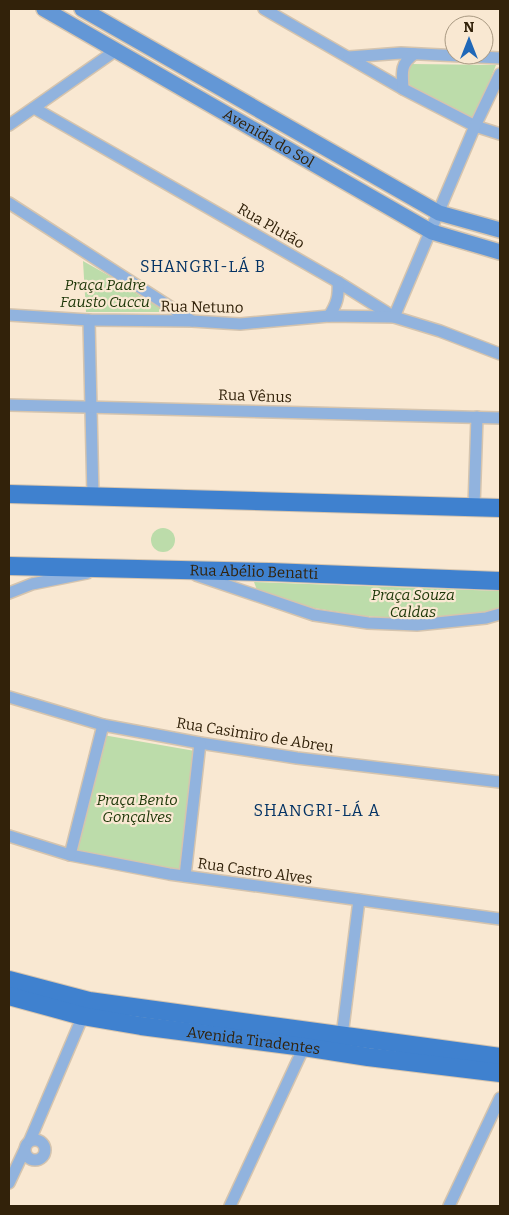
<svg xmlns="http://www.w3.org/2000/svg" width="509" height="1215" font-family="Bitter,serif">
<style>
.green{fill:#bcdcaa}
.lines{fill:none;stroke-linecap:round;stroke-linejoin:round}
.street-casing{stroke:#d5c4ae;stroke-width:14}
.secondary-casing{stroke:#d5c4ae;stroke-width:18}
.primary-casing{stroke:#d5c4ae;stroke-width:20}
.street{stroke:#91b3de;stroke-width:11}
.secondary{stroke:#6397d6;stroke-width:15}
.primary{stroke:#3f81cf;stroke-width:18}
.labels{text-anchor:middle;stroke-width:4.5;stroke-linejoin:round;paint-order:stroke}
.street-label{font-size:15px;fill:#32220a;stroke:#f9e8d2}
.park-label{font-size:15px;font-style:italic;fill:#1b3506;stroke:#f9e8d2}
.neighbourhood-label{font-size:16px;letter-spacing:1px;fill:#033264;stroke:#f9e8d2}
</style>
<rect width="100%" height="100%" fill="#f9e8d2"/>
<g class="green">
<path d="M411,64L496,65L474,120L411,86L407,82V68Z"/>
<path d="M83,261L129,287C136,294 149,303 158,305L161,309L160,312H86Z"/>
<circle cx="163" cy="540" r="12"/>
<path d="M254,582L500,591V608L485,613L415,619L364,616L314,608L257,590Z"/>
<path d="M103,735L195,751L181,871L74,853Z"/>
</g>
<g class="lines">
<g class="street-casing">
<g id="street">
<path d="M264,9L403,89L475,126L500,134"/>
<path d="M349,57L401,53L500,58"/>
<path d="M403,89C402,73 400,64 414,54"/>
<path d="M34,108L338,282L394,317L440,331L500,354"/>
<path d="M9,125L115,51"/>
<path d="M9,203L192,321"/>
<path d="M9,315L89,320L192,321L240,324L329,316L394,317L475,126L500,74"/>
<path d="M329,316C337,304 339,296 338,282"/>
<path d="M89,320L93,497"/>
<path d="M9,405L500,418"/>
<path d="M474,507L477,417"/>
<path d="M196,575L314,615L368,623L417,625L486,618L500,614"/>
<path d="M9,593L32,584L87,573"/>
<path d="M9,697L103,725L200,743L297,758L500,782"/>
<path d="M9,836L70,855L169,874L500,919"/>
<path d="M70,855L103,725"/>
<path d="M185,876L200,743"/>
<path d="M342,1036L359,900"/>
<circle cx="35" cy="1150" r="10"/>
<path d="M30,1140L85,1011"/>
<path d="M9,1183L24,1151"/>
<path d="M230,1206L304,1047"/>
<path d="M449,1206L500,1098"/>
</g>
</g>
<g class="secondary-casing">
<g id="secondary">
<path id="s1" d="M44,9L432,232L500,252"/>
<path d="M82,9L439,213L500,230"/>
</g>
</g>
<g class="primary-casing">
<g id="primary">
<path d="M9,494L500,508"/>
<path id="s2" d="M9,566L270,572L500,581"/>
<path d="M9,980L89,1001L500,1057"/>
<path id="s3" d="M9,996L82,1016L141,1026L304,1047L368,1057L500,1073"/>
</g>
</g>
<use href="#street" class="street"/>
<use href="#secondary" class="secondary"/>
<use href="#primary" class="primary"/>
</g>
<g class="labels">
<g class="street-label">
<text dy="5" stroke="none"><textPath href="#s1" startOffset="259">Avenida do Sol</textPath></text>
<text transform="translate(271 226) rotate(30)" y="5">Rua Plutão</text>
<text transform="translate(202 307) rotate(1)" y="5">Rua Netuno</text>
<text transform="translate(255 396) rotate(2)" y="5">Rua Vênus</text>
<text dy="5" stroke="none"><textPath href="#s2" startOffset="245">Rua Abélio Benatti</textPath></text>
<text transform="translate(255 735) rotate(9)" y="5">Rua Casimiro de Abreu</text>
<text transform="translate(255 871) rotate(8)" y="5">Rua Castro Alves</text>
<text dy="5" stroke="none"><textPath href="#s3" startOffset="249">Avenida Tiradentes</textPath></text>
</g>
<g class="park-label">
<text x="105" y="290">Praça Padre<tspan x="105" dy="17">Fausto Cuccu</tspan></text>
<text x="413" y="600">Praça Souza<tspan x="413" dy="17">Caldas</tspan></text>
<text x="137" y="805">Praça Bento<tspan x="137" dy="17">Gonçalves</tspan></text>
</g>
<g class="neighbourhood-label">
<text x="203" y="272">SHANGRI-LÁ B</text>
<text x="317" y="816">SHANGRI-LÁ A</text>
</g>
</g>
<rect width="509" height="1215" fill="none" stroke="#32220a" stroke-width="20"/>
<g transform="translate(469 40)"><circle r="24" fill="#f9e8d2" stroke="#a99982"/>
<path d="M0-4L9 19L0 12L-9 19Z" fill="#2068b8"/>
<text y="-8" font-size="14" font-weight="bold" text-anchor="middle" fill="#32220a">N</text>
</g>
</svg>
